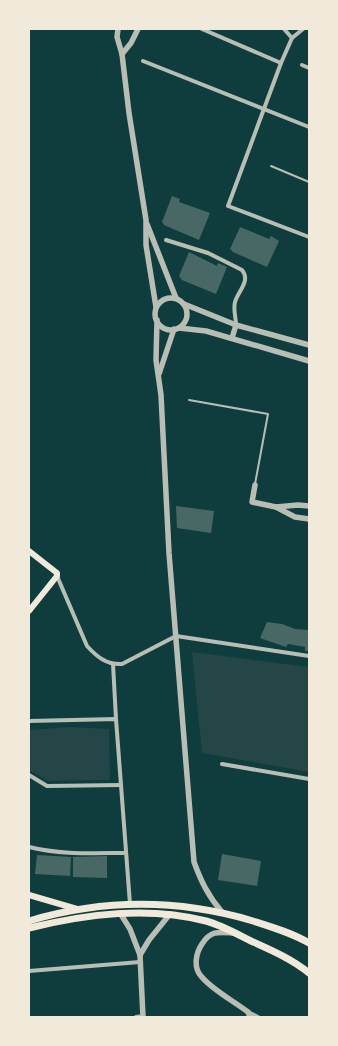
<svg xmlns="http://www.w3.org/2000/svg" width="338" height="1046" font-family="'Titillium Web',sans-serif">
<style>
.green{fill:#244646}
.building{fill:#486865}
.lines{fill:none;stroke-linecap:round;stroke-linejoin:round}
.service{stroke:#b8beb3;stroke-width:2}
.minor{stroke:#b8beb3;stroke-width:4}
.tertiary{stroke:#b8beb3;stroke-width:5.5}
.secondary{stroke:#f1e9da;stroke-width:6}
.primary{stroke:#f1e9da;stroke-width:7}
</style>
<rect width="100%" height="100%" fill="#0f3d3e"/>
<g class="green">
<path d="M192,652L309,667V772L202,753Z"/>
<path d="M70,727L109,729L110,780L48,781L29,770V730Z"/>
</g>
<g class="building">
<path d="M172,196L180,199L179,202L210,213L199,240L164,225L162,222Z"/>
<path d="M240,227L269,239L271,236L279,241L267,267L233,252L230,249Z"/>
<path d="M189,252L217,266L218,263L227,267L216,294L182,280L179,276Z"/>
<path d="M176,506L214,511L211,533L177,528Z"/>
<path d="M267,622L282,624L295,629L309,630V651H305V647L288,644L286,647L260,638Z"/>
<path d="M222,854L261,861L257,886L218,880Z"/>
<path d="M37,855L71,857L70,876L35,874Z"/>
<path d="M107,856V878L73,877V857Z"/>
</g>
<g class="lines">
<g class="service">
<path d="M271,166L309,182"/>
<path d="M189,400L268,414L255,484"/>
</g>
<g class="minor">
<path d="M202,29L281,63"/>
<path d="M284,29L292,38"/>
<path d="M303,29L292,38L281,63L228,206L309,237"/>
<path d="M143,61L309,127"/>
<path d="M302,65L309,68"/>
<path d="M166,240L208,253L242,270C251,281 238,291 235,302C233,310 236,317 236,325"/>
<path d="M57,576L87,646C97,657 107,665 122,664L176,636L309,656"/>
<path d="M113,664L116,719"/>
<path d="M29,721L116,719L130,904"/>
<path d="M222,764L309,779"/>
<path d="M29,775L47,786L121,785"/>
<path d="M29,847C61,855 93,853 126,853"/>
<path d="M29,971L140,962"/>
<path d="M248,1012L258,1017"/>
<path d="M136,1017L143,1016"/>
</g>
<g class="tertiary">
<path d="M118,29L117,37L122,54L129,113L146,220V245L156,307"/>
<path d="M122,54L131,43L138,29"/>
<path d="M147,224L176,298"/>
<circle cx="171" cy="314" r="16"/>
<path d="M184,304L236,325L309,345"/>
<path d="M157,320L156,360L161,395L169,553L194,862C201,881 208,896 222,912"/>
<path d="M179,328L206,331L309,361"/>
<path d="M232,338L236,325"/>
<path d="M159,374L174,329"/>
<path d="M255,485L252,502L276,507"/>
<path d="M309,506L298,505L276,507L295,517L309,519"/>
<path d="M120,913L130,929L140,955L143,1017"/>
<path d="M234,933C219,932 211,930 202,944C196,953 193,967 201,976C212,990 234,1001 248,1012L250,1017"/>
<path d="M140,955L149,940L170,914"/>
</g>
<g class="secondary">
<path d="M29,551L57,573V576L29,611"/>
<path d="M29,895L77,909"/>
</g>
<g class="primary">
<path d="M29,921C103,899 179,899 253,921C272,927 292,933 309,943"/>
<path d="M29,928C87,914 148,906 206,921C221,925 237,934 251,941C271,950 292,959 309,973"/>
</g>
</g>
<rect width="338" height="1046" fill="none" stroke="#f1e9da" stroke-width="60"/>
</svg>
